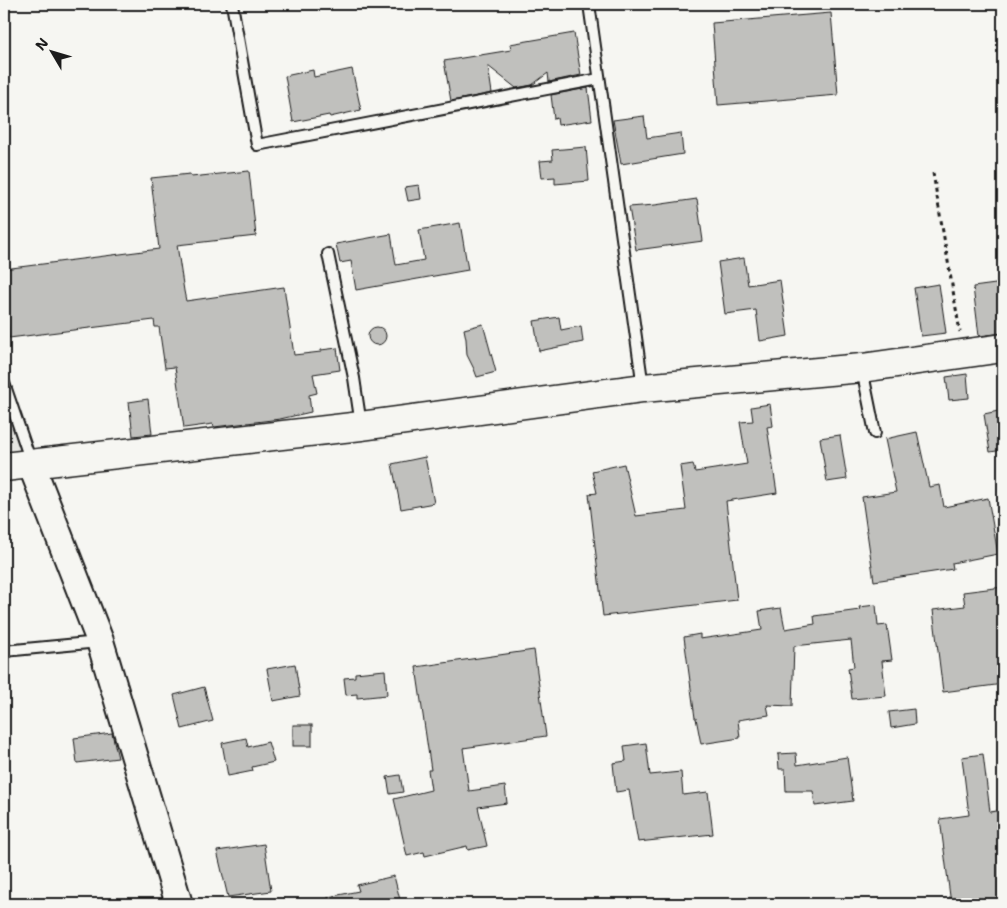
<svg xmlns="http://www.w3.org/2000/svg" width="1007" height="908" font-family="'Shantell Sans',sans-serif">
<style>
.built{fill:#e6e6e2}
.building{fill:#c0c0bd;stroke:#1c1c1c}
.lines{fill:none;stroke-linecap:round;stroke-linejoin:round}
.service-casing{stroke:#1c1c1c;stroke-width:14}
.tertiary-casing{stroke:#1c1c1c;stroke-width:30}
.secondary-casing{stroke:#1c1c1c;stroke-width:31}
.path{stroke:#1c1c1c;stroke-width:3;stroke-dasharray:4 4;stroke-linecap:butt}
.service{stroke:#f6f6f2;stroke-width:10}
.tertiary{stroke:#f6f6f2;stroke-width:26}
.secondary{stroke:#f6f6f2;stroke-width:28}
</style>
<rect width="100%" height="100%" fill="#f6f6f2"/>
<filter id="ink" filterUnits="userSpaceOnUse"><feTurbulence type="fractalNoise" baseFrequency=".02" numOctaves="2"/><feDisplacementMap in="SourceGraphic" scale="10" xChannelSelector="R" yChannelSelector="G"/><feConvolveMatrix kernelMatrix="1 2 1 2 8 2 1 2 1" color-interpolation-filters="sRGB"/></filter>
<g filter="url(#ink)">
<path class="built" d="M4,384L20,452L4,455Z"/>
<g class="building">
<path d="M831,13L838,95L718,105L712,23Z"/>
<path d="M574,33L581,75L549,82L548,73L532,85L516,88L488,66L492,93L451,101L444,61L511,50L510,44Z"/>
<path d="M352,69L361,110L330,117L329,115L293,122L285,76L313,70L314,77Z"/>
<path d="M588,88L592,120L558,125L557,118L554,119L551,95Z"/>
<path d="M644,116L647,138L681,133L683,154L621,164L613,120Z"/>
<path d="M586,147L589,181L555,184V177L542,178L540,161L553,160L552,150Z"/>
<path d="M249,171L256,236L177,245L184,291L186,301L284,287L294,355L321,352V350L337,348L340,370L313,374L317,393L309,395L311,412L280,419L214,427L213,424L184,428L175,367L165,368L159,327H155L154,320L9,338L4,293V269L159,249L151,178L190,174L191,177Z"/>
<path d="M419,185L421,199L408,201L405,187Z"/>
<path d="M697,199L703,241L636,250L629,207L655,205Z"/>
<path d="M460,223L468,270L356,290L351,261L340,263L336,244L391,234L396,265L424,260L419,230Z"/>
<path d="M744,258L748,285L780,280L788,336L760,341L756,310L725,314L718,262Z"/>
<path d="M1003,283V333L979,336L973,287Z"/>
<path d="M939,284L946,333L921,336L914,288Z"/>
<path d="M559,317L561,330L581,326L583,342L539,351L534,321Z"/>
<path d="M483,324L496,372L477,377L474,369L467,355L466,339L464,329Z"/>
<circle cx="377" cy="336" r="9"/>
<path d="M967,374L969,398L949,400L946,377Z"/>
<path d="M148,399L152,434L133,436L129,402Z"/>
<path d="M770,404L773,426L767,427L777,493L726,501L737,600L603,616L589,494L597,493L592,471L624,464L636,516L686,510L680,466L693,464L695,472L747,464L740,422L753,421L751,407Z"/>
<path d="M1003,410V450L990,452L984,414Z"/>
<path d="M917,432L929,487L940,485L944,507L988,498L998,554L952,563L953,569L874,581L862,497L896,492L885,439Z"/>
<path d="M840,435L847,479L827,482L820,438Z"/>
<path d="M425,457L434,503L401,509L392,464Z"/>
<path d="M1003,587V684L943,692L933,610L965,606L963,592Z"/>
<path d="M876,605L878,626L887,625L892,660L882,661L886,696L852,699L848,668L854,667L851,640L794,646L792,706L767,705L769,715L738,720L740,738L701,744L696,718H695L684,637L700,634V639L762,630L759,611L781,608L785,629L815,624L814,616L860,610L859,607Z"/>
<path d="M534,650L546,736L463,748L469,791L505,786L507,803L478,807L487,846L468,850L467,846L425,856L424,852L407,856L394,799L431,790L428,770H431L416,667Z"/>
<path d="M295,664L300,696L273,701L267,669Z"/>
<path d="M385,670L387,695L357,698V694L346,695L344,678L355,677V673Z"/>
<path d="M204,687L213,721L182,729L174,695Z"/>
<path d="M914,709L915,724L891,728L889,712Z"/>
<rect x="293" y="725" width="19" height="21"/>
<path d="M112,733L118,758L77,763L74,738Z"/>
<path d="M246,738L248,747L268,742L274,762L252,767L253,771L228,776L222,743Z"/>
<path d="M646,743L650,775L681,772L683,795L708,792L713,834L638,842L629,790L616,792L613,763L626,761L624,746Z"/>
<path d="M796,753L797,765L847,757L853,801L815,806L813,791H786L785,769H779L778,754Z"/>
<path d="M983,754L990,812L1003,810V904H951L940,819L969,815L962,757Z"/>
<path d="M400,775L403,792L390,794L387,777Z"/>
<path d="M264,844L271,891L228,897L217,851Z"/>
<path d="M394,876L401,904H329L328,897L359,891L357,885Z"/>
</g>
<g class="lines">
<g class="service-casing">
<g id="service">
<path d="M232,4L257,145L599,79"/>
<path d="M589,4L643,387"/>
<path d="M328,254L354,378L361,425"/>
<path d="M862,369L875,433"/>
<path d="M4,383L31,462"/>
<path d="M4,651L99,642"/>
</g>
</g>
<g class="tertiary-casing">
<path id="tertiary" d="M31,464L100,641L179,904"/>
</g>
<g class="secondary-casing">
<path id="secondary" d="M4,467L361,426L643,388L862,368L1003,348"/>
</g>
<path class="path" d="M933,173L960,332"/>
<use href="#service" class="service"/>
<use href="#tertiary" class="tertiary"/>
<use href="#secondary" class="secondary"/>
</g>
</g>
<rect width="1007" height="908" fill="none" stroke="#f6f6f2" stroke-width="20"/>
<rect x="10" y="10" width="987" height="888" fill="none" stroke="#1c1c1c" stroke-width="2" filter="url(#ink)"/>
<g transform="translate(52 52) rotate(308)" stroke="#f6f6f2" stroke-width="4" paint-order="stroke">
<path d="M0-4L9 19L0 12L-9 19Z" fill="#1c1c1c"/>
<text y="-8" font-size="14" font-weight="bold" text-anchor="middle" fill="#1c1c1c">N</text>
</g>
</svg>
